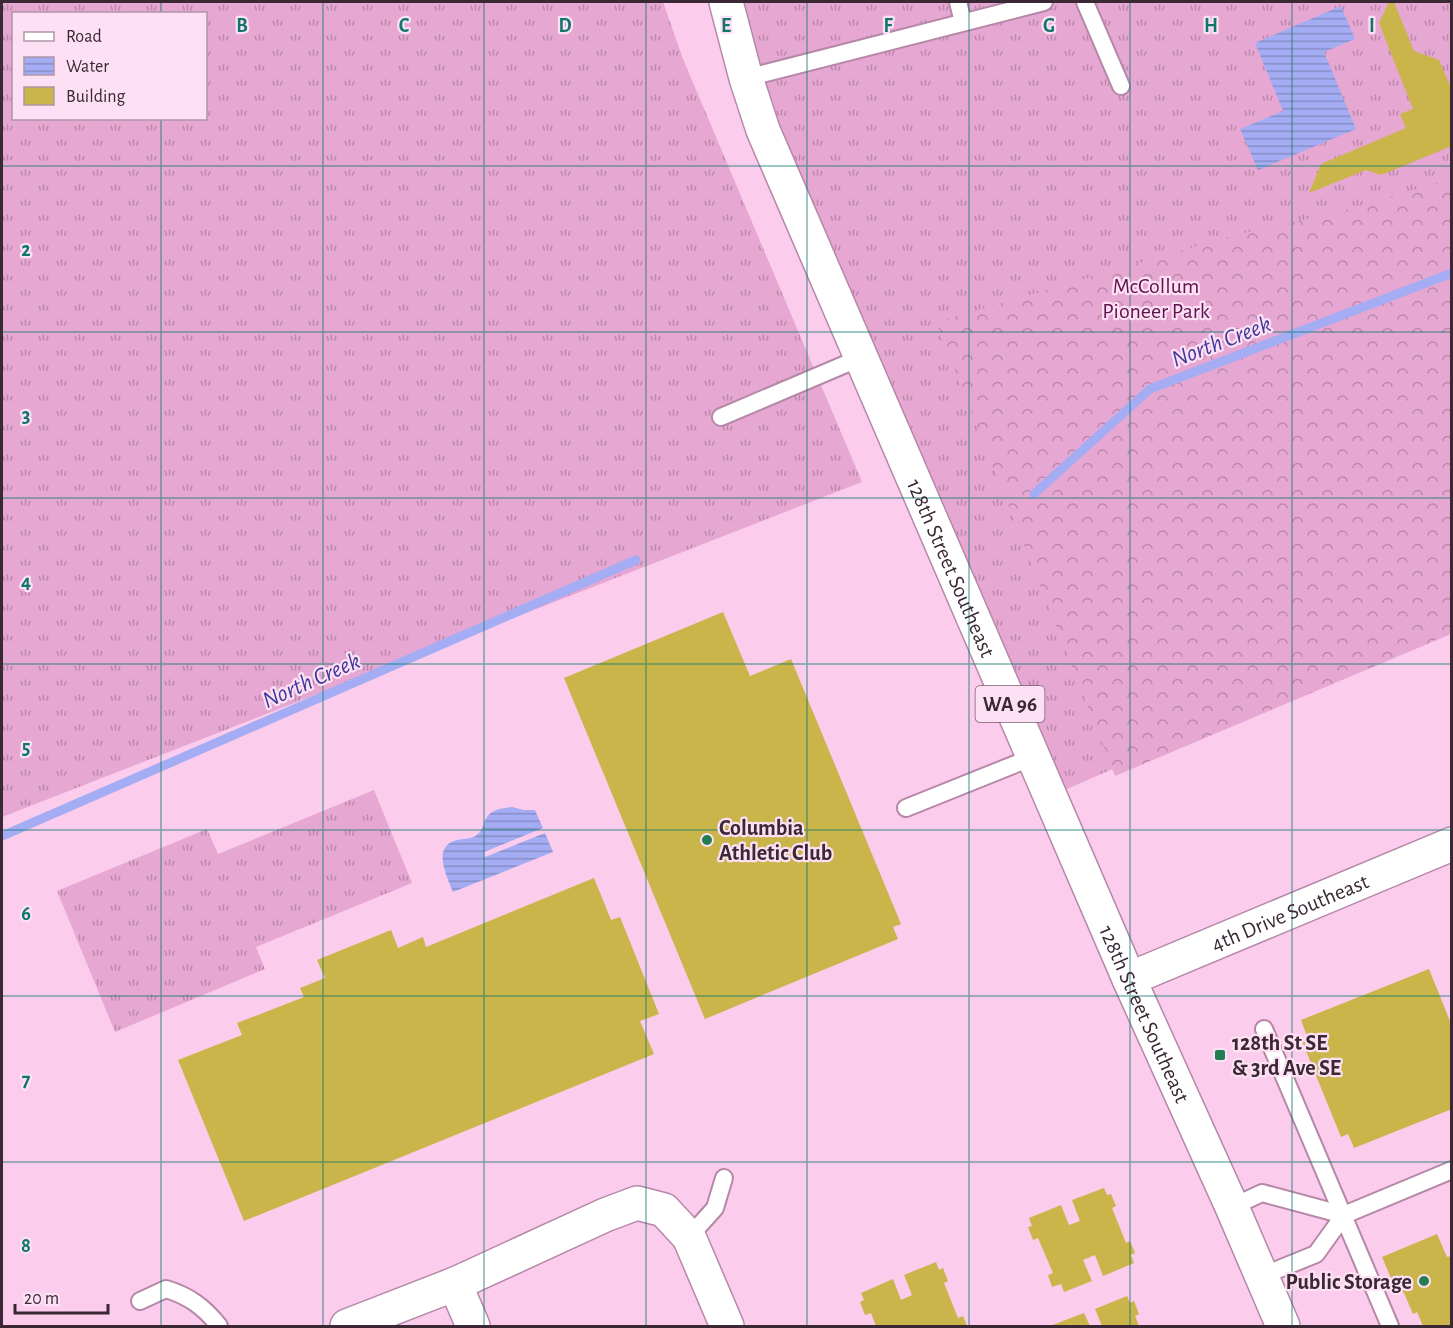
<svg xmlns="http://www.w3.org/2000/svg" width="1453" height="1328" font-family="'Alegreya Sans',sans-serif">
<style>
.grass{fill:url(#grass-tufts);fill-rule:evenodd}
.forest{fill:url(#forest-crowns)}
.water{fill:url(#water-rules)}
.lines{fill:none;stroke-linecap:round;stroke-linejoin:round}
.stream{stroke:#a4adf4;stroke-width:9}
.building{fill:#c9b54a}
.lane-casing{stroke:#b588a7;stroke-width:20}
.street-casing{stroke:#b588a7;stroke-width:36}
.primary-casing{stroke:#b588a7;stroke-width:36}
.lane{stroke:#fff;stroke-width:16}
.street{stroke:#fff;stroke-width:33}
.primary{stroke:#fff;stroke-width:33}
.grid{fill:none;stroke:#0f766e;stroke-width:1.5;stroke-opacity:0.55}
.poi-dot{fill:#237d53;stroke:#fde0f3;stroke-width:2}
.labels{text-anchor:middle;stroke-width:4.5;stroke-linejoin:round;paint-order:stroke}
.shield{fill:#fde0f3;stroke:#745f6e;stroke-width:1.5}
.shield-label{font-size:21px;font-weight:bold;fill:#3a2835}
.park-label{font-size:22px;fill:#5e134e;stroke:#fde0f3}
.street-label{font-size:22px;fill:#3a2835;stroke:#fde0f3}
.poi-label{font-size:22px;font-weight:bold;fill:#3a2835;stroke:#fde0f3;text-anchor:start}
.water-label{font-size:24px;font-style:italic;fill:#3d399d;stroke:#fde0f3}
.grid-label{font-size:20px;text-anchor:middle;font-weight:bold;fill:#0f766e;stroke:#fde0f3;stroke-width:4.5;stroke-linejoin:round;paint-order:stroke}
</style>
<defs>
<pattern id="grass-tufts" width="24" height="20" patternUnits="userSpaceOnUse" patternTransform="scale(1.5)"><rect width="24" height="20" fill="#e6a7d2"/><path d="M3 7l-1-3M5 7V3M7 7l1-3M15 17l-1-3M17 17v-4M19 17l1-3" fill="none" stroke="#bb88ab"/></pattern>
<pattern id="forest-crowns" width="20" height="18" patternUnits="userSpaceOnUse" patternTransform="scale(1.5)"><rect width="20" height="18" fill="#e6a7d2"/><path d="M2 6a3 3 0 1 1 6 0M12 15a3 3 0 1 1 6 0" fill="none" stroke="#bb88ab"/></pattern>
<pattern id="water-rules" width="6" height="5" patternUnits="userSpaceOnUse" patternTransform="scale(1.5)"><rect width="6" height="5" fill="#a4adf4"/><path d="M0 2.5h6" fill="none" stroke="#878dc6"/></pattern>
</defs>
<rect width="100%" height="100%" fill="#fcccec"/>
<g class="grass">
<path d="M2,2H663L683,59L862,482L2,817ZM14,14H206V118H14Z"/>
<path d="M726,2H1451V621L1051,796Z"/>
<path d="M374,790L412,883L256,947L265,969L115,1032L57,891L207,829L218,854Z"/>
</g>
<path class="forest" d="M1451,179V634L1115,776L936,322L1235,235L1339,212Z"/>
<g class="water">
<path d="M1341,6L1355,39L1324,52L1356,129L1258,170L1240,129L1283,111L1255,43Z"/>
<path d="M512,807L524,810H535L543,828L484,852L485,857L545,833L553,852L453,892C447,877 431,846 457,840C465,838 471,840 478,834C484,829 483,822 487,817C492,809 503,808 512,807Z"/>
</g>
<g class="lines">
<g class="stream">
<path d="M1034,494L1150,389L1452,273"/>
<path d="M2,836L636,560"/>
</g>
</g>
<g class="building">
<path d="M1389,2H1394L1414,51L1439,60L1452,90V146L1381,175L1366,170L1309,193L1321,164L1406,128L1400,114L1413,109L1379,23Z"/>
<path d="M723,612L750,676L791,659L901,924L893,927L898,939L705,1019L564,678Z"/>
<path d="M594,878L611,920L620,917L659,1014L640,1021L654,1054L244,1221L178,1060L242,1035L237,1023L304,997L300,988L325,978L317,960L391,930L398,948L423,937L426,947Z"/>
<path d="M1429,969L1452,1026V1109L1354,1148L1348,1134L1341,1137L1302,1041L1308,1039L1301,1020Z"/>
<path d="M1104,1188L1107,1195L1111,1194L1116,1206L1112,1208L1126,1243L1130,1241L1135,1253L1131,1255L1134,1263L1103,1276L1095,1255L1083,1260L1092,1281L1064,1292L1061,1284L1052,1287L1048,1275L1053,1273L1038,1238L1033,1240L1028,1227L1032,1226L1029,1218L1061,1205L1069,1225L1080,1221L1072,1200Z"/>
<path d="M1437,1234L1447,1257L1451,1256L1452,1258V1326H1423L1417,1312L1413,1314L1404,1293L1399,1290L1396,1284L1398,1275L1391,1278L1382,1257Z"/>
<path d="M936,1262L939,1270L943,1268L948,1281L944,1283L958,1318L963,1316L967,1326H876L871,1313L865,1315L860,1302L864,1300L861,1293L893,1279L901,1300L912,1295L904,1275Z"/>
<path d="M1127,1296L1130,1303L1134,1301L1139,1314L1135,1316L1139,1326H1102L1095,1309Z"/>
<path d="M1084,1313L1090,1326H1050Z"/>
</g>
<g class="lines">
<g class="lane-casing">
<g id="lane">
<path d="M958,2L963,22"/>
<path d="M1085,2L1121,86"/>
<path d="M746,78L1044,2"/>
<path d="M721,417L860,358"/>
<path d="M906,808L1033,757"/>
<path d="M1264,1029L1390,1326"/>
<path d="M1232,1207L1262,1193L1344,1215L1316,1254L1262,1276"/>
<path d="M1344,1215L1452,1170"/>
<path d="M689,1237L715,1208L724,1178"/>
<path d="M140,1301L166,1289C189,1296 204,1307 219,1326"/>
</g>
</g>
<g class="street-casing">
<g id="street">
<path id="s1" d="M1129,979L1452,844"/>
<path d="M455,1284L473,1326"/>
<path d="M347,1326L455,1284L605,1215L637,1203L664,1210L689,1237L727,1326"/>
</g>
</g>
<g class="primary-casing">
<g id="primary">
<path id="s2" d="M726,2L746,78L763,130L1129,979L1232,1207L1283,1326"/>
</g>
</g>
<use href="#lane" class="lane"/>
<use href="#street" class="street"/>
<use href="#primary" class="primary"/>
</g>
<path class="grid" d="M161,2V14M323,2V1326M484,2V1326M646,2V1326M807,2V1326M969,2V1326M1130,2V1326M1292,2V1326M161,118V1326M2,166H1452M2,332H1452M2,498H1452M2,664H1452M2,830H1452M2,996H1452M2,1162H1452"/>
<g class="poi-dot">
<circle cx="707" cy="840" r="6"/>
<rect x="1214" y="1049" width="12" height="12" rx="3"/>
<circle cx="1424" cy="1281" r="6"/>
</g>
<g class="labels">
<rect class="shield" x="975.5" y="686" width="69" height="36" rx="4.5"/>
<g class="shield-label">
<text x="1010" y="711">WA 96</text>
</g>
<g class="park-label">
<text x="1156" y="293">McCollum<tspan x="1156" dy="25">Pioneer Park</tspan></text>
</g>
<g class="street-label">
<text dy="8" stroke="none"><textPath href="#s2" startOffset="610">128th Street Southeast</textPath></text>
<text dy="8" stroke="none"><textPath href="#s1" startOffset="174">4th Drive Southeast</textPath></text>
<text dy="8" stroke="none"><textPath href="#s2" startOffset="1096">128th Street Southeast</textPath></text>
</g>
<g class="poi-label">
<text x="719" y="835">Columbia<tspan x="719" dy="25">Athletic Club</tspan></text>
<text x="1232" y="1050">128th St SE<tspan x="1232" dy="25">&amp; 3rd Ave SE</tspan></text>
<text x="1412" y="1289" text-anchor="end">Public Storage</text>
</g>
<g class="water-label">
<text transform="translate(1221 341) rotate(-21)" y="8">North Creek</text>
<text transform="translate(311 680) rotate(-24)" y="8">North Creek</text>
</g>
</g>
<g class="grid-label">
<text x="242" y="32">B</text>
<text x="404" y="32">C</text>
<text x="565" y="32">D</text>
<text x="726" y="32">E</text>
<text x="888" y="32">F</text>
<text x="1049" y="32">G</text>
<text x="1211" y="32">H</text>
<text x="1372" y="32">I</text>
<text x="26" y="256">2</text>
<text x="26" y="422">3</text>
<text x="26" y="588">4</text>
<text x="26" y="754">5</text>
<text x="26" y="920">6</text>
<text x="26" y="1086">7</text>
<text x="26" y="1252">8</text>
</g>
<rect width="1453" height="1328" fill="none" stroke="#3a2835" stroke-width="6"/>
<rect x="12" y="12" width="195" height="108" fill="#fde0f3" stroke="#af96a7" stroke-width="1.5"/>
<rect x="24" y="32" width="30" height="9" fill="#ffffff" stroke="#af96a7" stroke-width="1.5"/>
<text x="66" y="42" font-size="18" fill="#3a2835">Road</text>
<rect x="24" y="57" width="30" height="18" fill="url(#water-rules)" stroke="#af96a7" stroke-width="1.5"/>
<text x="66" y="72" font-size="18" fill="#3a2835">Water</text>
<rect x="24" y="87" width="30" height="18" fill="#c9b54a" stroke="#af96a7" stroke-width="1.5"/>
<text x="66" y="102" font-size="18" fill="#3a2835">Building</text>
<path d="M15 1304v9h93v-9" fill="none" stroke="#3a2835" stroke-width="3"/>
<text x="24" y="1304" font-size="18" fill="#3a2835" stroke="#fde0f3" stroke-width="4.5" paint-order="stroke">20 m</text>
</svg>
